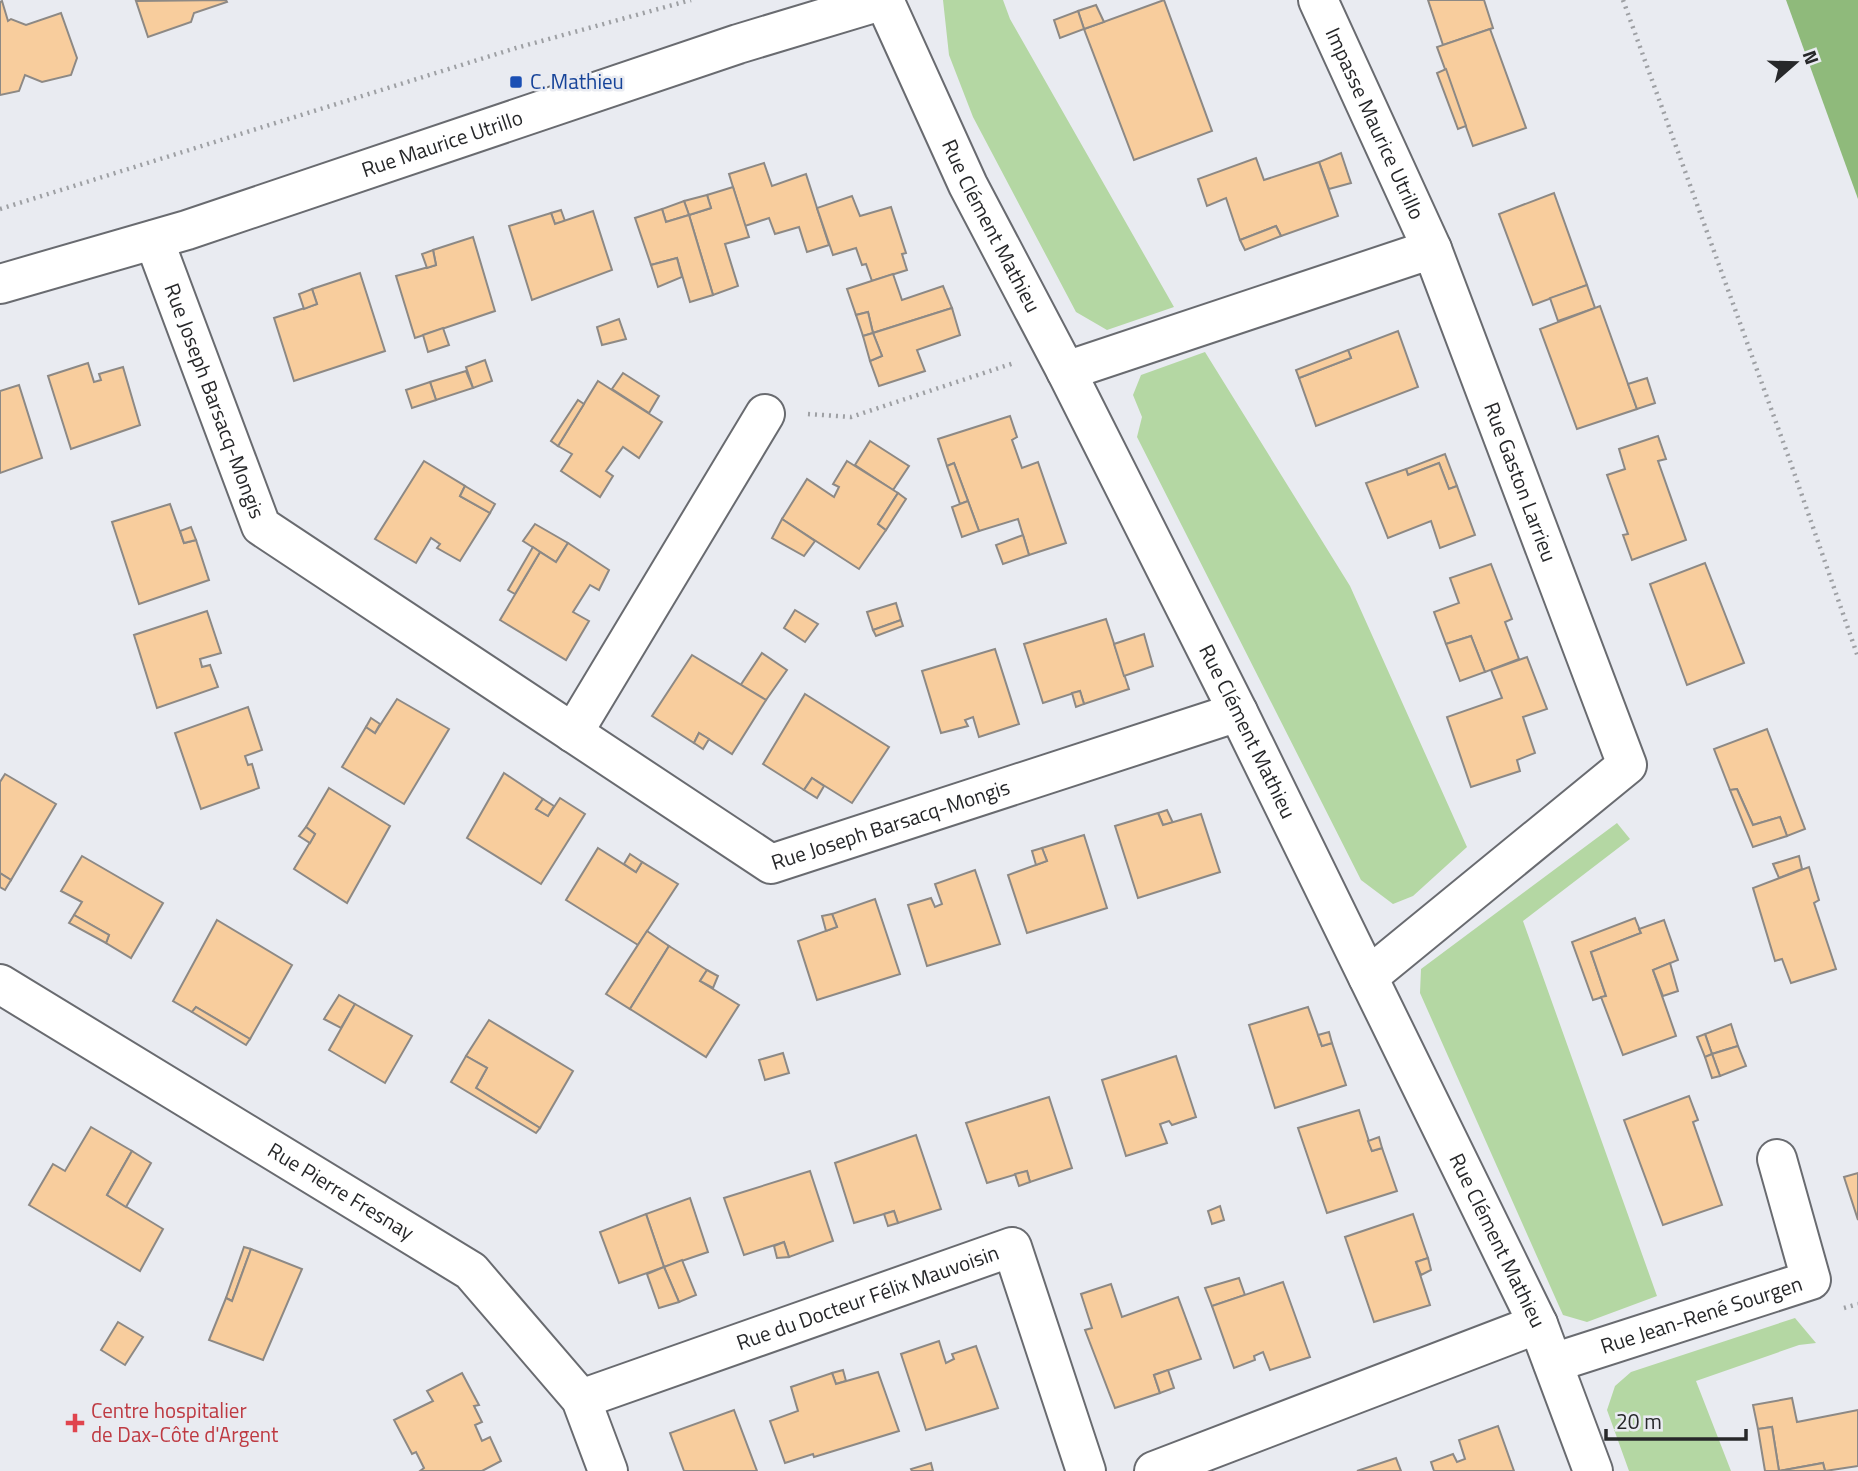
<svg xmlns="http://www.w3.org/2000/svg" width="1858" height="1471" font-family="'Titillium Web',sans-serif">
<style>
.green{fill:#b4d7a3}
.forest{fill:#8fba7b}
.building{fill:#f8cd9d;stroke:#8d8985;stroke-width:2}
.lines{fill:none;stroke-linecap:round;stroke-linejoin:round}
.minor-casing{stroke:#696b70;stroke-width:42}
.path{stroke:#9ea0a4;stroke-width:4.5;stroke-dasharray:2 5;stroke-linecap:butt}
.minor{stroke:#fff;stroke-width:38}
.transit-dot{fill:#1a4fb4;stroke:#e9ebf1;stroke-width:2.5}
.health-dot{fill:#e0444e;stroke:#e9ebf1;stroke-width:2.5}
.labels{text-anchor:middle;stroke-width:5;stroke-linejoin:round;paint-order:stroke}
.transit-label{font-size:21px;fill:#164399;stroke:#e9ebf1;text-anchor:start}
.street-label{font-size:21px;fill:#27282a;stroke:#e9ebf1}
.health-label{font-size:21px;fill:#be3a42;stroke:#e9ebf1;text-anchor:start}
</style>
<rect width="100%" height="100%" fill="#e9ebf1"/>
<g class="green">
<path d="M943,0H1003L1010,19L1174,307L1107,330L1076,312L973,117L949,55Z"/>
<path d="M1205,352L1350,586L1467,847L1413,896L1393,904L1361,880L1137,437L1142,417L1133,395L1141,375Z"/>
<path d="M1617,823L1630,839L1523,921L1657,1296L1587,1322L1563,1315L1420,993L1421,969Z"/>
<path d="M1795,1318L1816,1343L1799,1345L1696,1381L1731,1471H1629L1607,1410L1615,1386L1631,1372Z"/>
</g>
<path class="forest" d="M1786,0H1858V199Z"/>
<g class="building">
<path d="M226,0L227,2L194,13L191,22L148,37L136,1Z"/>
<path d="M1164,0L1212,131L1134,160L1084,29Z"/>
<path d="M1428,0H1484L1493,28L1443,45Z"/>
<path d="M2,1L8,21L11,19L26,25L61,13L77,58L71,75L42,82L25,75L19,91L0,95V2Z"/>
<path d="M1096,5L1104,22L1084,29L1078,11Z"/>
<path d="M1078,11L1084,29L1060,38L1054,20Z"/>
<path d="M1490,29L1526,128L1473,146L1437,47Z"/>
<path d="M1446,69L1466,126L1458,129L1437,73Z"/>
<path d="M1341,153L1351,183L1329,189L1319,162Z"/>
<path d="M1256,158L1264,180L1319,162L1338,216L1281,236L1276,226L1240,240L1226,198L1207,206L1198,179Z"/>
<path d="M764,163L772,186L806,174L829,245L807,252L799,227L775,234L769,218L745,226L729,174Z"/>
<path d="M733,187L749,237L725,244L738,286L713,295L689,215L711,208L707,195Z"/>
<path d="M1554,193L1587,285L1533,305L1499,214Z"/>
<path d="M707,195L711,208L689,215L684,201Z"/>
<path d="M852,196L860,216L891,207L906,253L902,254L907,270L872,281L866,264L862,265L856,248L833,255L817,208Z"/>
<path d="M684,201L689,215L666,222L662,209Z"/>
<path d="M662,209L666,222L689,215L713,295L690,302L677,258L651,265L635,218Z"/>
<path d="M561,210L565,221L555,224L551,213Z"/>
<path d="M593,211L612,270L532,300L509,226L551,213L555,224Z"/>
<path d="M1276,226L1281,236L1245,250L1240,240Z"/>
<path d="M473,237L495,311L415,338L396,276L436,265L433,250Z"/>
<path d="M433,250L436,265L427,268L422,254Z"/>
<path d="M677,258L682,277L658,287L651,265Z"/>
<path d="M360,273L385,351L294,381L274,318L317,304L312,289Z"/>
<path d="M893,274L902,300L943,286L952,308L873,333L868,312L856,315L847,289Z"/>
<path d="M1587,285L1595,308L1558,321L1550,298Z"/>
<path d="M312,289L317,304L304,309L299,294Z"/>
<path d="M1600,306L1637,409L1577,429L1540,329Z"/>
<path d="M952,308L960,335L917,350L925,371L879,386L870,361L882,356L873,333Z"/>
<path d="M868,312L873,333L863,336L856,315Z"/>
<path d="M619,319L626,339L602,345L597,327Z"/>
<path d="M443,328L449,345L428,352L423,335Z"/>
<path d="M1398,331L1418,387L1316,426L1299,378L1351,358L1348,350Z"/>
<path d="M873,333L882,356L870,361L863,336Z"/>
<path d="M1348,350L1351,358L1299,378L1296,370Z"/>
<path d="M485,360L492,381L473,388L466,367Z"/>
<path d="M88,363L94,382L101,380L99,374L123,367L140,425L71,449L48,376Z"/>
<path d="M466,371L473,388L436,400L430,382Z"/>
<path d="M623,373L659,396L649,413L612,389Z"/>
<path d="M1647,378L1655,403L1637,409L1628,384Z"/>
<path d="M598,381L662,422L639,458L623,447L606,471L613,476L600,497L561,471L572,454L558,446Z"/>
<path d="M430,382L436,400L412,408L406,390Z"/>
<path d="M19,385L42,458L0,473V391Z"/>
<path d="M578,400L584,404L558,446L551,441Z"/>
<path d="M1010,416L1017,437L1012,440L1022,468L1038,462L1066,543L1029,555L1018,519L979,531L954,463L947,466L938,439Z"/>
<path d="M1658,436L1666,459L1658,461L1686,540L1632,560L1623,535L1628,534L1607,475L1625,469L1619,449Z"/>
<path d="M870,441L909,466L893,490L855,465Z"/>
<path d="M1445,454L1457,486L1449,489L1439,463L1408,475L1406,469Z"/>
<path d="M424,461L465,486L460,496L490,513L460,561L437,548L440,544L431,538L416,563L375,539Z"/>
<path d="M847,461L898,493L878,524L886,530L859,569L782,519L807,479L834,497L839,487L833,484Z"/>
<path d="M954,463L968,501L960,504L947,466Z"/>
<path d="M1439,463L1449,489L1457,486L1475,535L1440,548L1431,521L1388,538L1366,483L1406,469L1408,475Z"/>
<path d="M465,486L495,504L490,513L460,496Z"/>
<path d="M898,493L906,499L886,530L878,524Z"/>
<path d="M968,501L979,531L962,537L952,507Z"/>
<path d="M170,504L184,543L196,540L209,580L139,604L112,522Z"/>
<path d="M782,519L815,541L804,556L772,538Z"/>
<path d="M535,524L568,543L556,562L523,541Z"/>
<path d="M191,527L196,540L184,543L180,531Z"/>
<path d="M1023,535L1029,555L1003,564L996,545Z"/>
<path d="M568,543L609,570L599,590L590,585L573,612L589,621L566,660L500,620L540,552L556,562Z"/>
<path d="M533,547L540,552L515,594L508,590Z"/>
<path d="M1705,563L1744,663L1687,685L1650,584Z"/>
<path d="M1491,564L1512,619L1505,622L1519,659L1485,672L1471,636L1446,644L1434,612L1459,603L1450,578Z"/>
<path d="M896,603L901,620L873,630L867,612Z"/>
<path d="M795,610L818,624L805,642L784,628Z"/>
<path d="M207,611L221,653L200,659L202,667L210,665L218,687L157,708L134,635Z"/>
<path d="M1106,619L1129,689L1084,704L1080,691L1043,703L1024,644Z"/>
<path d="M901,620L903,626L876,636L873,630Z"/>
<path d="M1144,634L1153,666L1124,676L1114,644Z"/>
<path d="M1471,636L1485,672L1460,681L1446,644Z"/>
<path d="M995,649L1019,724L979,737L973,717L965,720L968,726L941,733L922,671Z"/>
<path d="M762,653L787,670L766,700L740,686Z"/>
<path d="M692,655L766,700L732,754L699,733L694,743L652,716Z"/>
<path d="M1527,657L1547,709L1523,717L1535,753L1517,760L1520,771L1471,787L1447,717L1502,698L1491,670Z"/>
<path d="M1080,691L1084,704L1076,707L1072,693Z"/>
<path d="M805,694L889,747L852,803L812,778L804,790L763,764Z"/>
<path d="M397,699L449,729L404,804L342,767L366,727L375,733Z"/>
<path d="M248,707L262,750L245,756L248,765L252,764L259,788L201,809L175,733Z"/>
<path d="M371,718L380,724L375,733L366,727Z"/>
<path d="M1767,729L1805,829L1787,836L1780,817L1753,825L1737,789L1730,790L1714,749Z"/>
<path d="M699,733L709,739L703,749L694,743Z"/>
<path d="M504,773L543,799L536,809L548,816L560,798L585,814L541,884L467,838Z"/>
<path d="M5,774L56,804L11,880L0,873V782Z"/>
<path d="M812,778L824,786L817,798L804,790Z"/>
<path d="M329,788L390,826L347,903L294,869L315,834L306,827Z"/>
<path d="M1737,789L1753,825L1780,817L1787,836L1753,847L1730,790Z"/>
<path d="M543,799L554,806L548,816L536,809Z"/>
<path d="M1167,810L1173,823L1163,825L1158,813Z"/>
<path d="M1158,813L1163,825L1201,814L1220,872L1138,898L1115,826Z"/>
<path d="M306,827L315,834L310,843L299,836Z"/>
<path d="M1084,835L1107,908L1027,933L1008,875L1047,861L1042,848Z"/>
<path d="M598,848L636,872L642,862L678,884L638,945L566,900Z"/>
<path d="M1042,848L1047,861L1036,865L1032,851Z"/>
<path d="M630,854L642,862L636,872L624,864Z"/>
<path d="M82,856L163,903L131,958L106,943L109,935L74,915L82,902L61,891Z"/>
<path d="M1799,856L1802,869L1779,878L1773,864Z"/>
<path d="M1809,867L1819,900L1814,903L1836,969L1791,983L1782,959L1775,961L1753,888Z"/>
<path d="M975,870L1000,944L927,966L908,905L931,898L935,907L942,904L935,884Z"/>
<path d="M0,873L11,880L5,890L0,887Z"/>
<path d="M875,899L900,974L817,1000L798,941L837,927L832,914Z"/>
<path d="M832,914L837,927L826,931L822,916Z"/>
<path d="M74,915L109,935L106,943L69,923Z"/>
<path d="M1635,918L1641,933L1591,952L1606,996L1593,1000L1572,942Z"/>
<path d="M217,920L292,965L250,1039L196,1007L192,1012L173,1001Z"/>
<path d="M1664,920L1678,960L1653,970L1676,1036L1623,1055L1601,997L1606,996L1591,952L1641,933L1639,929Z"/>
<path d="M647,931L669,946L630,1009L606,994Z"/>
<path d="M669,946L707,970L700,981L739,1005L706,1057L630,1009Z"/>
<path d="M1670,963L1678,991L1663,996L1653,970Z"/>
<path d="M707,970L718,976L713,988L700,981Z"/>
<path d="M339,995L355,1004L341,1028L324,1019Z"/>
<path d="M355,1004L412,1036L385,1083L329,1050Z"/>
<path d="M196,1007L250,1039L246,1045L192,1012Z"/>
<path d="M1308,1007L1322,1046L1332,1043L1346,1085L1275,1108L1249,1025Z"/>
<path d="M489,1020L573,1071L540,1128L476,1088L487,1068L466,1056Z"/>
<path d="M1731,1024L1738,1046L1712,1054L1705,1034Z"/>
<path d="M1329,1032L1332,1043L1322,1046L1318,1035Z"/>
<path d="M1705,1034L1712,1054L1705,1057L1697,1037Z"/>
<path d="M1738,1046L1746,1066L1720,1076L1712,1054Z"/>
<path d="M783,1053L789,1073L765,1080L759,1060Z"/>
<path d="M1712,1054L1720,1076L1712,1078L1705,1057Z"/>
<path d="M466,1056L487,1068L476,1088L540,1128L536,1133L451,1082Z"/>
<path d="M1176,1056L1196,1117L1172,1125L1169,1121L1160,1124L1167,1143L1126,1156L1102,1080Z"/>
<path d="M1689,1096L1698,1120L1693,1122L1722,1205L1663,1225L1624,1120Z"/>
<path d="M1049,1097L1072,1168L1030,1182L1027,1171L987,1183L966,1123Z"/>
<path d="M1359,1110L1372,1151L1382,1148L1397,1191L1327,1213L1298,1128Z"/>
<path d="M91,1127L132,1151L107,1195L163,1229L140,1271L29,1205L53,1164L65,1171Z"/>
<path d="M916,1135L941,1209L898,1223L894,1211L854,1223L835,1163Z"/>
<path d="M1379,1137L1382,1148L1372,1151L1368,1141Z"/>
<path d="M132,1151L151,1163L126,1207L107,1195Z"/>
<path d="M810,1171L833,1241L789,1257L784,1242L744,1255L724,1198Z"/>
<path d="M1027,1171L1030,1182L1019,1186L1015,1174Z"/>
<path d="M1858,1173V1220L1844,1177Z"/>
<path d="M690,1198L708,1252L664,1267L646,1214Z"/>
<path d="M1220,1206L1224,1220L1212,1224L1208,1211Z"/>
<path d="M894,1211L898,1223L888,1226L884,1214Z"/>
<path d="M646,1214L664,1267L619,1283L600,1232Z"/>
<path d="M1413,1214L1428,1258L1416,1262L1430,1305L1374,1322L1345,1237Z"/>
<path d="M784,1242L789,1257L777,1258L774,1246Z"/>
<path d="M244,1247L251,1249L232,1301L226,1298Z"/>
<path d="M251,1249L302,1269L263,1360L209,1340L226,1298L232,1301Z"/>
<path d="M1428,1258L1431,1270L1421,1275L1416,1262Z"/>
<path d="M682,1260L696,1295L679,1302L664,1267Z"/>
<path d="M664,1267L679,1302L659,1308L647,1274Z"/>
<path d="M1239,1278L1245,1295L1212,1306L1205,1288Z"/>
<path d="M1283,1282L1310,1357L1270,1370L1263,1352L1254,1356L1255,1360L1234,1368L1212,1306Z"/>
<path d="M1111,1284L1122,1317L1178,1297L1201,1359L1154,1375L1160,1393L1115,1408L1085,1330L1092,1328L1081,1294Z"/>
<path d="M118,1322L143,1337L125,1365L101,1350Z"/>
<path d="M939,1341L946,1363L954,1359L952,1354L976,1346L998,1408L926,1430L901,1354Z"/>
<path d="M843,1370L846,1381L836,1384L832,1373Z"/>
<path d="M1168,1370L1174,1388L1160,1393L1154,1375Z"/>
<path d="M878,1372L899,1431L814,1457L813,1454L785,1463L770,1421L798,1411L791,1387L832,1373L836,1384Z"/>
<path d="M462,1373L479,1405L474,1406L482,1422L475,1425L482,1441L490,1437L501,1461L482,1471H420L424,1468L416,1452L412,1454L394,1420L433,1401L427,1391Z"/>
<path d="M1792,1398L1797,1422L1858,1410V1466L1825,1471L1823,1463L1779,1471L1772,1427L1758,1429L1753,1405Z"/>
<path d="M734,1410L757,1471H684L670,1433Z"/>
<path d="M1498,1426L1514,1471H1434L1431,1462L1453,1454L1457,1462L1465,1459L1459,1440Z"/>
<path d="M1772,1427L1779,1471L1823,1463L1825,1471H1765L1758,1429Z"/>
<path d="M1396,1458L1401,1471H1357Z"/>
<path d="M931,1463L933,1471H912L911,1469Z"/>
</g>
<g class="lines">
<g class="minor-casing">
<g id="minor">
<path id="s1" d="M884,0L968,185L1066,371L1238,712L1538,1324L1593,1471"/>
<path id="s2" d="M1318,0L1432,249"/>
<path id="s3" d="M154,240L261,526L771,864L1238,712"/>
<path id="s4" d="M0,284L187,230L738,44L884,0"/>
<path id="s5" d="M1066,371L1432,249L1627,765L1368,977"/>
<path d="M573,733L765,414"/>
<path id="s6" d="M0,984L471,1271L581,1399L608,1471"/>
<path id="s7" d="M1553,1363L1811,1280L1777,1159"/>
<path id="s8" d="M581,1399L1012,1247L1086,1471"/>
<path d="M1154,1471L1538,1324"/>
</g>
</g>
<g class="path">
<path d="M1623,0L1790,461L1858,657"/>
<path d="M0,209L516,48L691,0"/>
<path d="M808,414L851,417L1014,363"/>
<path d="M1844,1308L1858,1304"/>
</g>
<use href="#minor" class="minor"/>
</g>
<rect class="transit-dot" x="509" y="75" width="14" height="14" rx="3.5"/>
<path class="health-dot" d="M71.5 1412.5h7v7h7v7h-7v7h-7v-7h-7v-7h7z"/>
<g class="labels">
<g class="transit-label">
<text x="530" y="89">C. Mathieu</text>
</g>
<g class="street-label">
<text dy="7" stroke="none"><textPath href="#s2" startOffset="136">Impasse Maurice Utrillo</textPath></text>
<text dy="7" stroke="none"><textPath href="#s4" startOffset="464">Rue Maurice Utrillo</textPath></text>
<text dy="7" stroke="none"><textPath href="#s1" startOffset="250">Rue Clément Mathieu</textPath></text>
<text dy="7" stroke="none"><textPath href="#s3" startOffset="172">Rue Joseph Barsacq-Mongis</textPath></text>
<text dy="7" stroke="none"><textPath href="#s5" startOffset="635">Rue Gaston Larrieu</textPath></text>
<text dy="7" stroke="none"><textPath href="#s1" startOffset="817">Rue Clément Mathieu</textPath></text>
<text dy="7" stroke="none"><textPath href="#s3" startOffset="1043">Rue Joseph Barsacq-Mongis</textPath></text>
<text dy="7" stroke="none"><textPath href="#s6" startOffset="399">Rue Pierre Fresnay</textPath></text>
<text dy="7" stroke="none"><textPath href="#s1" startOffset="1384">Rue Clément Mathieu</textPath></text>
<text dy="7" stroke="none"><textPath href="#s8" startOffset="304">Rue du Docteur Félix Mauvoisin</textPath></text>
<text dy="7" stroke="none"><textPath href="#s7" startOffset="156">Rue Jean-René Sourgen</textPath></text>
</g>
<g class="health-label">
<text x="91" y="1418">Centre hospitalier<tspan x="91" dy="24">de Dax-Côte d'Argent</tspan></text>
</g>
</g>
<g transform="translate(1795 63) rotate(70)" stroke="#e9ebf1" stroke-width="5" paint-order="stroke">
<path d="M0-5L12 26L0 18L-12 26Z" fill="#27282a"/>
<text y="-10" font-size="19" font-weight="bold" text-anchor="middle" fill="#27282a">N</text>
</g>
<path d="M1606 1429v10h140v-10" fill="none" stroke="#27282a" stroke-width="3.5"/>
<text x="1616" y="1429" font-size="21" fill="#27282a" stroke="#e9ebf1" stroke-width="5" paint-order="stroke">20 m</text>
</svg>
